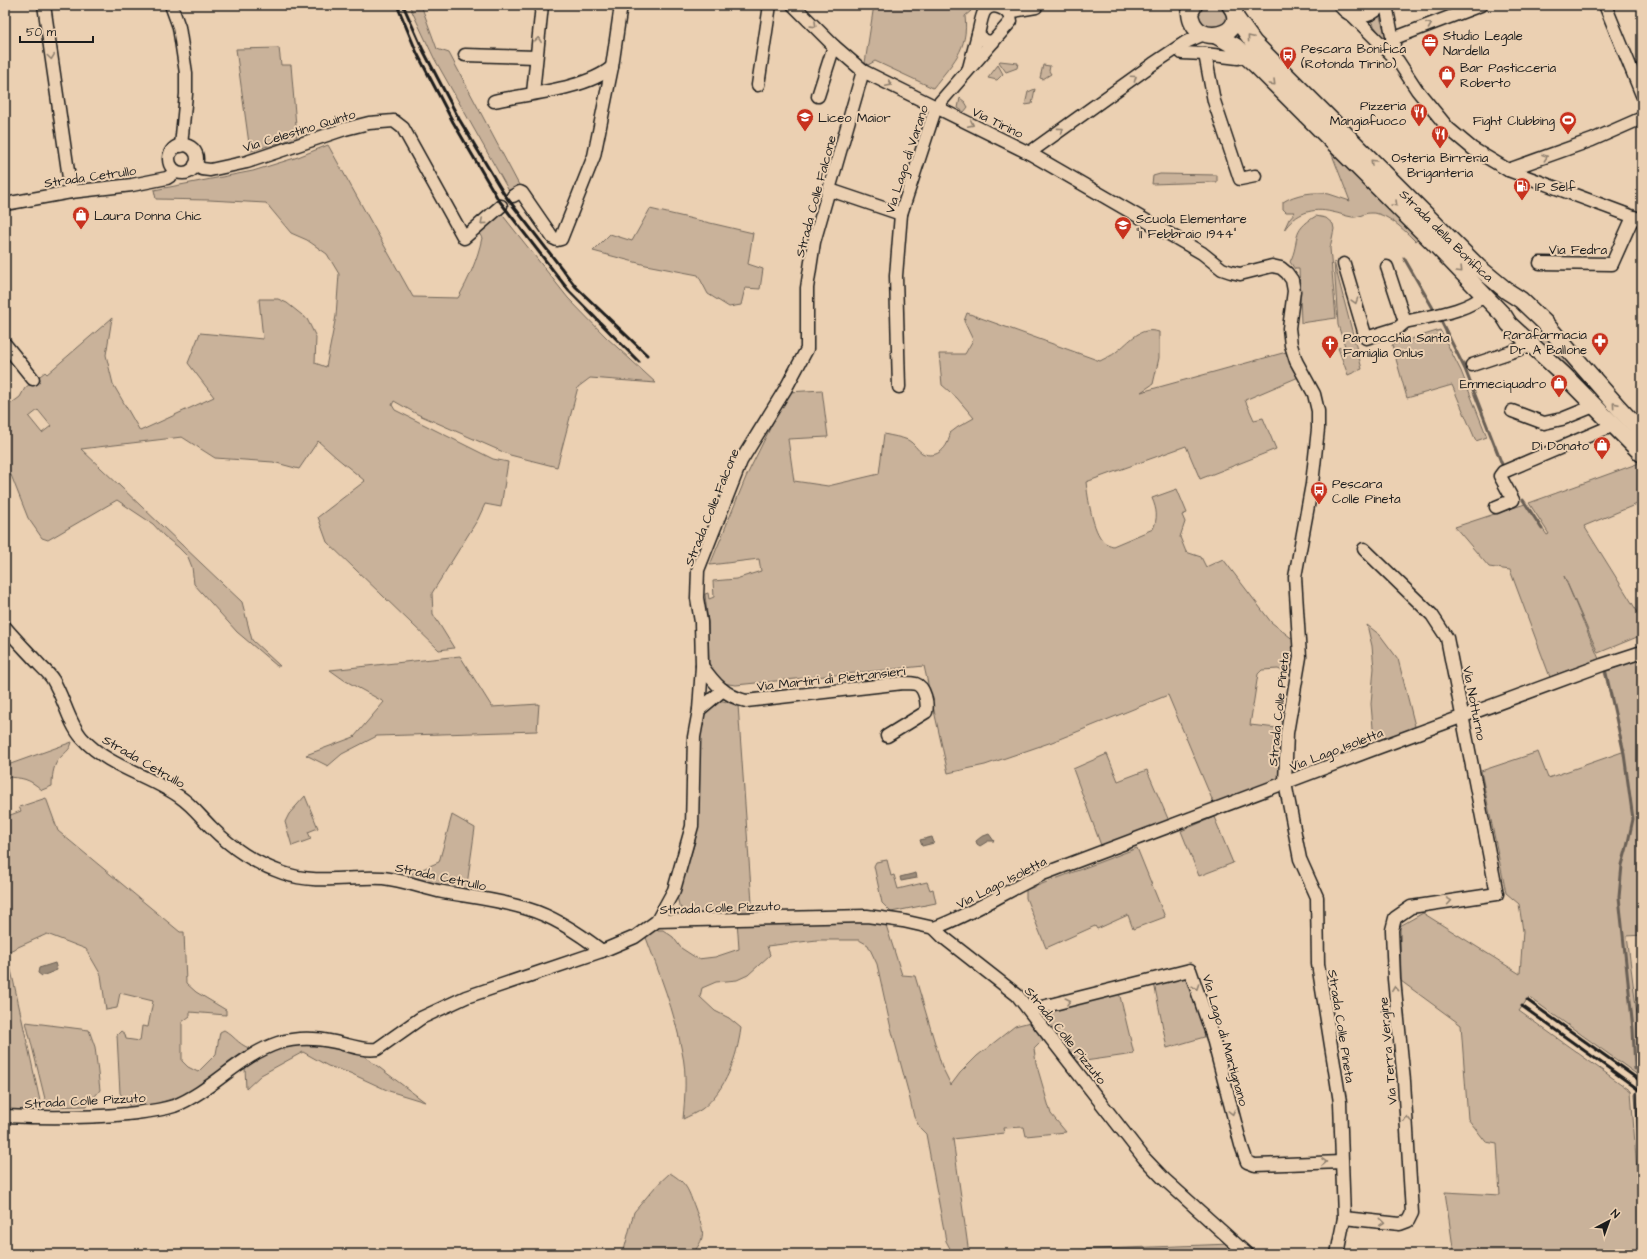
<svg xmlns="http://www.w3.org/2000/svg" width="1647" height="1259" font-family="'Architects Daughter',sans-serif">
<style>
.green{fill:#c9b29a;stroke:#72675b;fill-rule:evenodd}
.water{fill:#9c8b79;stroke:#695f54}
.lines{fill:none;stroke-linecap:round;stroke-linejoin:round}
.stream{stroke:#695f54;stroke-width:3}
.minor-casing{stroke:#1c1c1c;stroke-width:15}
.major-casing{stroke:#1c1c1c;stroke-width:19}
.minor{stroke:#ebd0b2;stroke-width:12}
.major{stroke:#ebd0b2;stroke-width:16}
.rail{stroke:#1c1c1c;stroke-width:3}
.oneway{stroke:#8e7f6e}
.labels{text-anchor:middle;stroke-width:4;stroke-linejoin:round;paint-order:stroke}
.poi-label{font-size:13px;fill:#1c1c1c;stroke:#ebd0b2;text-anchor:start}
.street-label{font-size:13px;fill:#1c1c1c;stroke:#ebd0b2}
</style>
<rect width="100%" height="100%" fill="#ebd0b2"/>
<filter id="ink" filterUnits="userSpaceOnUse"><feTurbulence type="fractalNoise" baseFrequency=".025" numOctaves="2"/><feDisplacementMap in="SourceGraphic" scale="8" xChannelSelector="R" yChannelSelector="G"/><feConvolveMatrix kernelMatrix="1 2 1 2 8 2 1 2 1" color-interpolation-filters="sRGB"/></filter>
<g filter="url(#ink)">
<g class="green">
<path d="M409,5H421L437,49L449,53L519,185L509,191L434,58Z"/>
<path d="M874,5H970L971,11L965,16C969,50 952,63 933,88L875,61L868,65L865,63Z"/>
<path d="M1204,5C1220,3 1226,4 1228,22L1213,29L1200,22L1198,11Z"/>
<path d="M1378,11L1387,39L1386,40H1384L1368,17Z"/>
<path d="M279,48L281,65H291L297,138L250,151L236,49Z"/>
<path d="M1000,61L1018,63L1017,68L1006,72L999,62Z"/>
<path d="M998,65L1003,74L997,80L988,78Z"/>
<path d="M1043,65L1050,66L1049,71L1051,74L1043,79L1040,78Z"/>
<path d="M1035,89L1032,104L1025,105L1028,92Z"/>
<path d="M960,98L965,102L968,107L964,112L958,108Z"/>
<path d="M1325,142L1420,237L1415,241C1405,231 1387,212 1370,213C1364,213 1358,218 1352,217C1345,216 1339,213 1332,212C1312,207 1296,213 1284,230L1289,219L1295,212H1286L1283,209V202C1295,194 1315,191 1329,194C1336,196 1343,199 1350,201L1331,152Z"/>
<path d="M328,145L413,297L458,298C469,279 477,260 482,238L477,230L500,212L568,298L606,337L656,383L590,378L578,387L557,467L510,455L417,414L394,401L392,405L395,410L493,459L508,462L501,507L485,504L478,519L432,593L433,614L454,648L439,650L327,542L318,517L365,481L337,458L318,441L299,469L273,462L215,458L182,437L81,449L242,602L252,640L280,666H277L237,632L194,584L192,567L188,557L178,547L164,536L153,524L117,500L48,540L42,538L28,518L11,475L5,477V408L20,397L25,388L45,372L47,374L112,318L106,355L113,384L140,431L214,397L188,363L200,333L263,339L259,299H278L287,303L307,319L316,337L315,363L326,367L336,316L339,274L327,254L307,240L291,233L266,203L209,200L156,199L154,190L253,171L298,157ZM38,410L51,426L42,433L29,417Z"/>
<path d="M1160,174L1217,175V182H1213L1152,184L1153,176Z"/>
<path d="M650,209L753,233L748,264L763,269L760,289L745,288L741,305L729,307L708,294L698,275L646,265L593,251L610,234L632,241Z"/>
<path d="M1316,216L1326,218L1333,224L1334,229L1330,248L1336,318L1301,323L1299,269H1295L1290,262C1301,240 1289,232 1316,216Z"/>
<path d="M1334,262L1362,369L1348,375L1338,348L1345,346L1338,325Z"/>
<path d="M967,313L1100,361C1105,358 1112,356 1116,352C1131,341 1139,326 1159,332V358L1153,384L1141,392L1290,351L1301,376L1245,400L1254,420L1263,418L1276,449L1200,479L1186,446L1086,482C1088,497 1092,531 1104,542C1106,544 1110,545 1113,546L1153,529C1158,518 1157,510 1152,498L1177,489L1187,513L1182,515L1185,522L1180,537L1186,552L1201,557L1206,567L1223,559L1271,622L1295,641L1294,676L1278,669L1262,670L1258,674L1250,725L1286,729L1281,780L1214,804L1168,695L1052,742L985,765L948,773L924,666L736,685L721,683L709,668L708,623L705,594L708,593L709,599L714,597L713,581L736,579L761,571L759,559L710,565L746,477L788,392L822,390L828,437L788,439L794,481L828,486L879,474L884,434C892,436 901,437 908,440C914,443 917,450 922,453C937,460 949,447 950,433L958,427L974,418L957,398L942,385L939,354H965L973,340L964,321Z"/>
<path d="M1440,330L1461,371L1487,437L1476,441L1452,385L1407,398L1392,345Z"/>
<path d="M1537,333H1542L1546,336L1642,438V447L1534,337Z"/>
<path d="M1642,462V502L1584,526L1642,619V635L1598,653L1564,576L1599,659L1550,677L1510,570L1489,567L1455,527L1525,504L1547,535L1549,534L1529,503Z"/>
<path d="M1367,625L1380,635L1398,659L1416,730L1377,744L1373,728L1371,704L1374,668L1372,646Z"/>
<path d="M460,656L492,707L539,704L537,731L377,736L342,754L328,766L306,755L354,737L384,702L344,680L330,670Z"/>
<path d="M1642,658V935L1627,936L1637,1015L1638,1075H1642V1078L1529,997L1519,1011L1631,1091L1640,1212H1642V1254H1454L1445,1192L1500,1195L1497,1144L1486,1142L1468,1119L1461,1025L1401,981L1400,926L1423,913L1520,974L1523,931L1519,904L1506,893L1481,771L1538,752L1548,778L1625,751L1604,672Z"/>
<path d="M719,700L738,705L753,917L687,916L679,905L677,896L695,842L697,822L696,786L701,715Z"/>
<path d="M72,742C70,751 64,753 58,760C53,767 52,777 52,786L42,790C28,778 23,778 5,777V766Z"/>
<path d="M1107,754L1118,781L1147,770L1169,821L1102,848L1073,769Z"/>
<path d="M305,796L318,828L308,832L311,839L292,846L285,822L289,814Z"/>
<path d="M46,798L58,831L180,932H184L186,983L196,992L226,1010V1015L190,1012V1016L182,1022V1061L188,1067L198,1072L216,1054L220,1032L224,1030C233,1035 238,1044 249,1048L237,1059L191,1093L152,1105L131,1108L120,1093L117,1035L121,1031L125,1034L126,1039L140,1041L142,1026L148,1027L153,1001L120,993L117,1008L106,1010L101,975L86,949L47,934L7,952L42,1110L5,1111V817L21,811L19,807Z"/>
<path d="M452,815L475,828L466,892L404,877L439,862Z"/>
<path d="M1214,817L1233,863L1199,876L1181,831Z"/>
<path d="M1137,848L1165,917L1133,929L1128,915L1097,929L1095,926L1046,948L1026,898V890Z"/>
<path d="M887,860L891,876L894,875L898,889L927,882L930,890L933,889L936,903L891,912L882,903L874,866L876,862Z"/>
<path d="M737,920L885,922L902,975L915,976L942,1067L951,1085L960,1073L977,1056L1015,1026L1030,1022L1043,1040L1034,1049L1036,1063L1051,1114L1066,1132L1026,1136L1024,1127L1003,1128L1004,1133L953,1139L969,1254L1231,1244L1242,1254H953L946,1241L926,1134L920,1128L914,1117L908,1091L890,1024L877,964L868,945L859,940H817L767,946L770,955L748,975L737,980L716,982L702,988L700,997L715,1011L729,1018L741,1028C737,1057 726,1090 702,1109C696,1113 689,1116 683,1119C685,1097 687,1073 682,1052C675,1012 659,973 645,935L652,930H663L673,937L681,948L698,959L715,957L739,949Z"/>
<path d="M1180,976L1191,979L1211,1035L1167,1048L1154,983Z"/>
<path d="M1119,992L1134,1054L1078,1062L1038,1012Z"/>
<path d="M26,1022L89,1030L95,1047L100,1090L87,1106L47,1107Z"/>
<path d="M325,1042L360,1053L425,1102L389,1091L350,1073L328,1066L303,1052L261,1075L246,1089L245,1068C274,1044 289,1045 325,1042Z"/>
<path d="M670,1173C688,1184 688,1190 695,1208C702,1228 709,1235 692,1254H623L634,1212L656,1186Z"/>
</g>
<g class="water">
<path d="M989,834L994,841H988L980,846L977,844L976,841L981,837Z"/>
<path d="M932,837L934,843L922,846L920,840Z"/>
<path d="M916,873L917,878L901,881L900,877Z"/>
<path d="M55,963L57,970L42,976L38,973L39,968Z"/>
</g>
<g class="lines">
<g class="stream">
<path d="M1404,258L1434,310"/>
<path d="M1441,321L1465,369L1503,467"/>
<path d="M1523,500L1542,529"/>
<path d="M1606,673L1624,754L1633,819L1627,847L1622,865L1619,897L1633,1029L1635,1069"/>
<path d="M1636,1094L1642,1183"/>
</g>
<g class="minor-casing">
<g id="minor">
<path d="M44,5L71,192"/>
<path d="M171,5L179,27L186,73V94L181,146"/>
<path d="M793,5L834,46L863,71L1029,153L1202,253L1222,269L1231,272L1240,274L1272,266L1281,268L1287,273L1292,280L1294,291L1289,328L1291,345L1296,361L1314,394L1318,411V429L1312,484L1295,577L1300,657L1287,733L1285,783L1300,859L1317,897L1318,964L1340,1102L1344,1218L1337,1254"/>
<path d="M1386,5L1394,45"/>
<path d="M1605,5L1642,95"/>
<path d="M1008,12L1036,7"/>
<path d="M1349,12L1398,61L1417,90L1448,128L1473,149L1508,170L1642,220"/>
<path d="M1392,39L1481,5"/>
<path d="M1182,53L1205,54"/>
<path d="M465,55L536,57"/>
<path d="M1245,55L1238,58L1205,54L1214,101L1240,179L1255,176"/>
<path d="M969,68L978,34"/>
<path d="M758,85L770,5"/>
<path d="M533,93L542,5"/>
<path d="M818,96L834,46"/>
<path d="M494,101C527,94 587,89 612,67"/>
<circle cx="183" cy="159" r="14"/>
<path d="M1029,153L1153,64L1186,42L1204,34"/>
<path d="M195,165L202,169L210,170L247,162L345,129L369,123L394,121L403,128L464,238L501,206"/>
<path d="M1508,170L1592,140L1642,118"/>
<path d="M830,190L901,214"/>
<path d="M513,196L520,192L522,193L553,238L557,240L561,239L594,156L612,67L621,5"/>
<path d="M5,204L71,192L132,185L167,178L176,172"/>
<path d="M1540,263L1612,264L1633,217"/>
<path d="M1344,264L1366,338L1398,328L1405,322C1429,316 1467,312 1484,295"/>
<path d="M1387,267L1405,322"/>
<path d="M5,344L33,379"/>
<path d="M1472,365L1526,347L1529,344"/>
<path d="M899,387L896,276L901,214L936,107L1011,21C1010,9 991,0 984,12C981,18 980,27 978,34L985,41L993,42"/>
<path d="M1512,411L1544,423L1562,419L1594,406"/>
<path d="M1496,507L1513,500L1500,476L1503,472L1614,425"/>
<path d="M5,627C15,639 26,650 37,662C42,668 49,673 53,680C64,698 69,724 82,738C108,767 149,775 180,797C192,805 201,817 211,827C233,849 254,863 283,873C316,885 350,876 383,878C403,880 423,888 443,892C471,897 500,900 528,909C555,917 580,934 602,951"/>
<path d="M702,666C714,683 725,696 746,701L903,683C907,683 912,683 916,684C925,687 928,704 926,712L887,736"/>
<path d="M699,710L723,690"/>
<path d="M657,921L674,890L692,826L694,737L699,710L702,666L701,622L697,598L698,570L741,461L786,388L807,349V288L814,242L863,71"/>
<path d="M934,928C973,914 1006,891 1043,874L1369,751L1602,665L1642,652"/>
<path d="M1030,1010L1190,970L1211,1031L1241,1145L1247,1162L1255,1165L1342,1162"/>
<path d="M5,1116C45,1118 86,1118 127,1114C142,1112 159,1111 174,1106C212,1091 239,1056 278,1043C297,1037 317,1038 335,1042C349,1045 363,1051 377,1049L421,1018L466,997L602,951L635,937L657,921L867,916L903,921L934,928L943,937L1017,995L1144,1158L1164,1179L1247,1254"/>
<path d="M1344,1218L1400,1224L1408,1221L1412,1213L1404,1081L1394,979L1392,930L1395,918L1411,907L1497,894L1447,638L1432,615L1364,549"/>
</g>
</g>
<g class="major-casing">
<g id="major">
<path d="M1194,5L1190,13C1193,51 1253,34 1230,5"/>
<path d="M1342,5C1352,18 1369,17 1379,5"/>
<path id="s1" d="M1236,18L1254,43L1478,267L1507,291L1521,300L1544,322L1618,407L1642,433"/>
<path d="M1215,35L1235,46L1257,66L1433,242L1504,316L1509,324L1564,375L1642,454"/>
</g>
</g>
<use href="#minor" class="minor"/>
<use href="#major" class="major"/>
<g class="rail">
<path d="M397,5L417,53L453,122L498,199L569,291L639,362"/>
<path d="M403,5L423,50L459,119L504,194L576,287L647,355"/>
<path d="M1527,1000L1642,1082"/>
<path d="M1522,1006L1642,1092"/>
</g>
</g>
<defs><path id="oneway-chevron" d="M-2-3.5L2.5 0L-2 3.5" fill="none" stroke-width="1.6" stroke-linecap="round" stroke-linejoin="round"/></defs>
<g class="oneway">
<use href="#oneway-chevron" transform="translate(814 25) rotate(44)"/>
<use href="#oneway-chevron" transform="translate(1429 25) rotate(-21)"/>
<use href="#oneway-chevron" transform="translate(1250 38) rotate(-130)"/>
<use href="#oneway-chevron" transform="translate(538 40) rotate(-83)"/>
<use href="#oneway-chevron" transform="translate(51 57) rotate(82)"/>
<use href="#oneway-chevron" transform="translate(1134 78) rotate(-35)"/>
<use href="#oneway-chevron" transform="translate(1273 83) rotate(45)"/>
<use href="#oneway-chevron" transform="translate(889 84) rotate(26)"/>
<use href="#oneway-chevron" transform="translate(971 124) rotate(26)"/>
<use href="#oneway-chevron" transform="translate(1061 130) rotate(-36)"/>
<use href="#oneway-chevron" transform="translate(1545 157) rotate(-20)"/>
<use href="#oneway-chevron" transform="translate(1373 162) rotate(-135)"/>
<use href="#oneway-chevron" transform="translate(1395 204) rotate(45)"/>
<use href="#oneway-chevron" transform="translate(483 222) rotate(139)"/>
<use href="#oneway-chevron" transform="translate(1460 270) rotate(46)"/>
<use href="#oneway-chevron" transform="translate(1355 301) rotate(73)"/>
<use href="#oneway-chevron" transform="translate(1615 405) rotate(-131)"/>
<use href="#oneway-chevron" transform="translate(1449 901) rotate(-9)"/>
<use href="#oneway-chevron" transform="translate(1196 987) rotate(71)"/>
<use href="#oneway-chevron" transform="translate(1395 989) rotate(-96)"/>
<use href="#oneway-chevron" transform="translate(1068 1001) rotate(-14)"/>
<use href="#oneway-chevron" transform="translate(1232 1112) rotate(75)"/>
<use href="#oneway-chevron" transform="translate(1407 1119) rotate(-93)"/>
<use href="#oneway-chevron" transform="translate(1324 1162) rotate(-2)"/>
<use href="#oneway-chevron" transform="translate(1382 1222) rotate(5)"/>
</g>
</g>
<defs>
<g id="office-pin" transform="scale(0.9)"><path d="M0 17L-7.5 6A9.5 9.5 0 1 1 7.5 6Z" fill="#c8321e" stroke="#ebd0b2"/><path d="M-6-3h4V-5.5h4V-3h4V5H-6ZM-1-4.5V-3h2v-1.5ZM-6 0V1H6V0Z" fill="#fff"/></g>
<g id="bus-pin" transform="scale(0.9)"><path d="M0 17L-7.5 6A9.5 9.5 0 1 1 7.5 6Z" fill="#c8321e" stroke="#ebd0b2"/><path d="M-5-6H5V4H4V6H2V4H-2V6H-4V4H-5ZM-3.5-4V0h7V-4ZM-3.5 1.2v1.5H-2V1.2ZM2 1.2v1.5H3.5V1.2Z" fill="#fff"/></g>
<g id="shop-pin" transform="scale(0.9)"><path d="M0 17L-7.5 6A9.5 9.5 0 1 1 7.5 6Z" fill="#c8321e" stroke="#ebd0b2"/><path d="M-5-2.5h2.3a2.7 3.5 0 0 1 5.4 0H5L5.5 6h-11ZM-1.5-2.5h3a1.5 2.3 0 0 0-3 0Z" fill="#fff"/></g>
<g id="restaurant-pin" transform="scale(0.9)"><path d="M0 17L-7.5 6A9.5 9.5 0 1 1 7.5 6Z" fill="#c8321e" stroke="#ebd0b2"/><path d="M-5-6h1v4h1v-4h1v4h1v-4h1v5L-1.5 .5V6h-2V.5L-5-1ZM5-6V6H3V1.5H1.5Q1.5-4 5-6Z" fill="#fff"/></g>
<g id="school-pin" transform="scale(0.9)"><path d="M0 17L-7.5 6A9.5 9.5 0 1 1 7.5 6Z" fill="#c8321e" stroke="#ebd0b2"/><path d="M0-5L7-2L0 1L-7-2ZM-4 1L0 2.5L4 1V4Q0 6-4 4Z" fill="#fff"/></g>
<g id="stadium-pin" transform="scale(0.9)"><path d="M0 17L-7.5 6A9.5 9.5 0 1 1 7.5 6Z" fill="#c8321e" stroke="#ebd0b2"/><path d="M0-5a6.5 5 0 1 0 0 10a6.5 5 0 1 0 0-10ZM-3.5-1.8h7v3.6h-7Z" fill="#fff"/></g>
<g id="fuel-pin" transform="scale(0.9)"><path d="M0 17L-7.5 6A9.5 9.5 0 1 1 7.5 6Z" fill="#c8321e" stroke="#ebd0b2"/><path d="M-5.5-6h7V0h2V4h1.3V-2.5L3-4.5l.8-.8L6-3V5H2.5V1h-1V6h-7ZM-4.2-4.7v3.2H.2V-4.7Z" fill="#fff"/></g>
<g id="pharmacy-pin" transform="scale(0.9)"><path d="M0 17L-7.5 6A9.5 9.5 0 1 1 7.5 6Z" fill="#c8321e" stroke="#ebd0b2"/><path d="M-2-6h4v4h4v4h-4v4h-4v-4h-4v-4h4Z" fill="#fff"/></g>
<g id="church-pin" transform="scale(0.9)"><path d="M0 17L-7.5 6A9.5 9.5 0 1 1 7.5 6Z" fill="#c8321e" stroke="#ebd0b2"/><path d="M-1.2-6h2.4v3.5h3.3v2.4h-3.3V6h-2.4V-.1h-3.3v-2.4h3.3Z" fill="#fff"/></g>
</defs>
<g fill-rule="evenodd">
<use href="#office-pin" x="1430" y="42"/>
<use href="#bus-pin" x="1288" y="55"/>
<use href="#shop-pin" x="1447" y="74"/>
<use href="#restaurant-pin" x="1419" y="112"/>
<use href="#school-pin" x="805" y="117"/>
<use href="#stadium-pin" x="1568" y="120"/>
<use href="#restaurant-pin" x="1440" y="134"/>
<use href="#fuel-pin" x="1522" y="186"/>
<use href="#shop-pin" x="81" y="215"/>
<use href="#school-pin" x="1123" y="225"/>
<use href="#pharmacy-pin" x="1600" y="341"/>
<use href="#church-pin" x="1330" y="344"/>
<use href="#shop-pin" x="1559" y="383"/>
<use href="#shop-pin" x="1602" y="445"/>
<use href="#bus-pin" x="1319" y="490"/>
</g>
<g class="labels">
<g class="poi-label">
<text x="1443" y="40">Studio Legale<tspan x="1443" dy="15">Nardella</tspan></text>
<text x="1301" y="53">Pescara Bonifica<tspan x="1301" dy="15">(Rotonda Tirino)</tspan></text>
<text x="1460" y="72">Bar Pasticceria<tspan x="1460" dy="15">Roberto</tspan></text>
<text x="1406" y="110" text-anchor="end">Pizzeria<tspan x="1406" dy="15">Mangiafuoco</tspan></text>
<text x="818" y="122">Liceo Maior</text>
<text x="1555" y="125" text-anchor="end">Fight Clubbing</text>
<text x="1440" y="162" text-anchor="middle">Osteria Birreria<tspan x="1440" dy="15">Briganteria</tspan></text>
<text x="1535" y="191">IP Self</text>
<text x="94" y="220">Laura Donna Chic</text>
<text x="1136" y="223">Scuola Elementare<tspan x="1136" dy="15">"11 Febbraio 1944"</tspan></text>
<text x="1587" y="339" text-anchor="end">Parafarmacia<tspan x="1587" dy="15">Dr. A Ballone</tspan></text>
<text x="1343" y="342">Parrocchia Santa<tspan x="1343" dy="15">Famiglia Onlus</tspan></text>
<text x="1546" y="388" text-anchor="end">Emmeciquadro</text>
<text x="1589" y="450" text-anchor="end">Di Donato</text>
<text x="1332" y="488">Pescara<tspan x="1332" dy="15">Colle Pineta</tspan></text>
</g>
<g class="street-label">
<text transform="translate(998 122) rotate(26)" y="5">Via Tirino</text>
<text transform="translate(299 130) rotate(-17)" y="5">Via Celestino Quinto</text>
<text transform="translate(906 159) rotate(-72)" y="5">Via Lago di Varano</text>
<text transform="translate(90 176) rotate(-8)" y="5">Strada Cetrullo</text>
<text transform="translate(815 196) rotate(-75)" y="5">Strada Colle Falcone</text>
<text dy="5" stroke="none"><textPath href="#s1" startOffset="303">Strada della Bonifica</textPath></text>
<text x="1578" y="254">Via Fedra</text>
<text transform="translate(711 507) rotate(-68)" y="5">Strada Colle Falcone</text>
<text transform="translate(831 678) rotate(-6)" y="5">Via Martiri di Pietransieri</text>
<text transform="translate(1475 703) rotate(79)" y="5">Via Notturno</text>
<text transform="translate(1278 709) rotate(-84)" y="5">Strada Colle Pineta</text>
<text transform="translate(1336 749) rotate(-21)" y="5">Via Lago Isoletta</text>
<text transform="translate(144 761) rotate(30)" y="5">Strada Cetrullo</text>
<text transform="translate(441 876) rotate(12)" y="5">Strada Cetrullo</text>
<text transform="translate(1001 882) rotate(-27)" y="5">Via Lago Isoletta</text>
<text transform="translate(720 907) rotate(-2)" y="5">Strada Colle Pizzuto</text>
<text transform="translate(1342 1026) rotate(81)" y="5">Strada Colle Pineta</text>
<text transform="translate(1066 1035) rotate(51)" y="5">Strada Colle Pizzuto</text>
<text transform="translate(1226 1040) rotate(74)" y="5">Via Lago di Martignano</text>
<text transform="translate(1387 1051) rotate(-95)" y="5">Via Terra Vergine</text>
<text transform="translate(85 1100) rotate(-3)" y="5">Strada Colle Pizzuto</text>
</g>
</g>
<rect width="1647" height="1259" fill="none" stroke="#ebd0b2" stroke-width="20"/>
<rect x="10" y="10" width="1627" height="1239" fill="none" stroke="#1c1c1c" stroke-width="1.5" filter="url(#ink)"/>
<g transform="translate(1609 1221) rotate(41)" stroke="#ebd0b2" stroke-width="3" paint-order="stroke">
<path d="M0-3L7 15L0 10L-7 15Z" fill="#1c1c1c"/>
<text y="-6" font-size="11" font-weight="bold" text-anchor="middle" fill="#1c1c1c">N</text>
</g>
<path d="M20 36v6h73v-6" fill="none" stroke="#1c1c1c" stroke-width="2"/>
<text x="26" y="36" font-size="12" fill="#1c1c1c" stroke="#ebd0b2" stroke-width="3" paint-order="stroke">50 m</text>
</svg>
